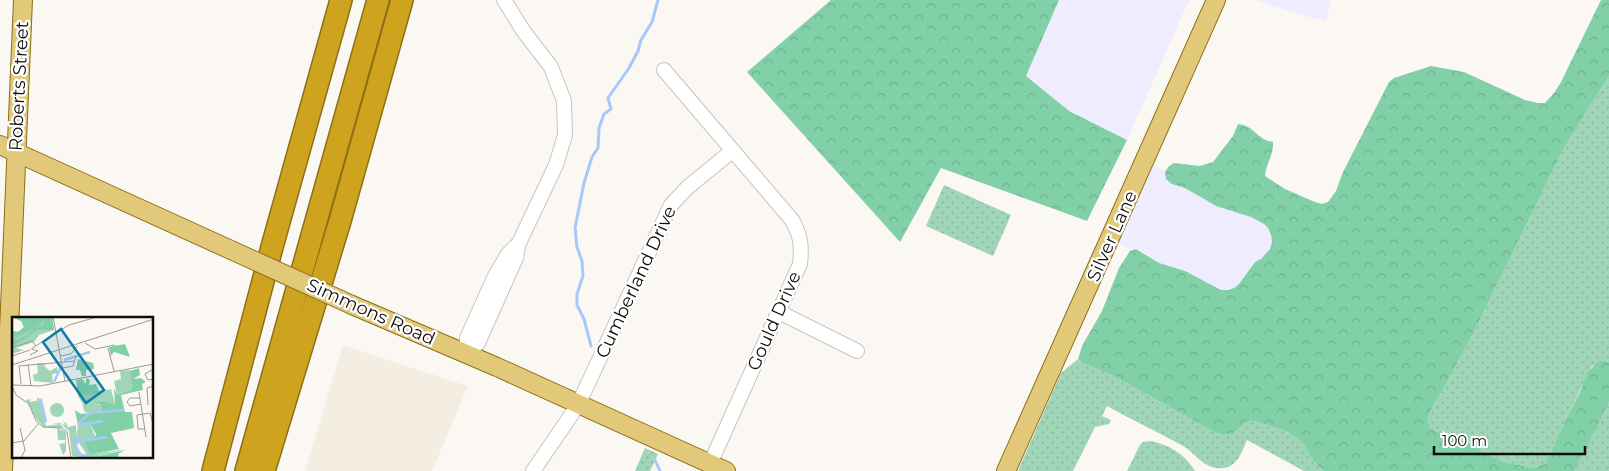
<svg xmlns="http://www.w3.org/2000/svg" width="1609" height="471" font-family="Montserrat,sans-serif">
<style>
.commercial{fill:#eeecfe}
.built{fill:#f4ede2}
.grass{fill:url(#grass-dots)}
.forest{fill:url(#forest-crowns)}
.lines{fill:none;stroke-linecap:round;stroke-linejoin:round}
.stream{stroke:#a7c8f9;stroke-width:3}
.minor-casing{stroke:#c7c4c0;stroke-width:16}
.major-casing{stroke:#8b7018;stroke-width:20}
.highway-casing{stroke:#8b7018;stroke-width:24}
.minor{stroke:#fff;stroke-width:14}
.major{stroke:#e2c879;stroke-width:18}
.highway{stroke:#cea41f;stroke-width:21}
.major-bridge-casing{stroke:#8b7018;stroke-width:20;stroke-linecap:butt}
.major-bridge{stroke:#e2c879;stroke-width:18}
.labels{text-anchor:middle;stroke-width:4.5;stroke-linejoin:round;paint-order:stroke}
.street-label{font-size:18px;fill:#0e0e0c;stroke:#fff}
.inset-river{fill:none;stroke:#a7c8f9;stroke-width:2.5}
.inset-road{fill:none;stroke:#9c9a97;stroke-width:1}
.view{fill:#107ca5;fill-opacity:0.15;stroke:#107ca5;stroke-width:2.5}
.inset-edge{fill:none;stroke:#0e0e0c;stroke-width:2.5}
</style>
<defs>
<pattern id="grass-dots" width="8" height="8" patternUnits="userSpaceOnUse" patternTransform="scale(1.25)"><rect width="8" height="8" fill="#a0d5b8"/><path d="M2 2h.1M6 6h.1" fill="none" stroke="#89b69d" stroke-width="1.8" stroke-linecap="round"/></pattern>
<pattern id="forest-crowns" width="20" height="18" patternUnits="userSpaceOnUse" patternTransform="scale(1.25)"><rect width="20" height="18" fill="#82d0a7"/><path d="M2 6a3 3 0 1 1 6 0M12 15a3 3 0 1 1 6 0" fill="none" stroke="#6fb18f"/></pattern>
</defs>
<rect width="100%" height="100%" fill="#fbf8f3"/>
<g class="commercial">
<path d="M1059,0H1189L1127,140L1069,111L1026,76Z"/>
<path d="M1254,0H1331L1326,22Z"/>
<path d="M1154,165L1166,172L1172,184L1185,188L1216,206L1251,217L1264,224L1268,228L1272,242L1270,249L1261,259L1254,262L1239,284L1234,288L1221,290L1185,271L1159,263L1142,251L1136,249L1133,250L1118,243Z"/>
</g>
<path class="built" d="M343,345L468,386L432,471H305Z"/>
<g class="grass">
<path d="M1609,76V362L1605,361L1592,366L1567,417L1546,463L1533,468L1504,462L1455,437L1435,431L1430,427L1427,420L1432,408L1446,384L1473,334L1564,148Z"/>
<path d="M944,185L1011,215L993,256L926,226Z"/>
<path d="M1078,359L1084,364L1110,374L1216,433L1223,435L1236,431L1247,422L1254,421L1286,431L1303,443L1313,461L1324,471H1304L1247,440C1242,452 1237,467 1223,468C1204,470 1197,454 1183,446C1158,432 1132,420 1107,406L1102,416L1111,420L1109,424L1095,427L1073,471H1018L1061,373Z"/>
<path d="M1609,402V471H1575L1605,407Z"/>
<path d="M1151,441C1169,445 1185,454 1195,471H1127L1140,445L1143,442Z"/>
<path d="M645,448L658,454L650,471H635Z"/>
</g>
<g class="forest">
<path d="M831,0H1059L1026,76L1069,111L1127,140L1087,221L941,168L900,242L747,72Z"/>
<path d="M1601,0H1609V76L1564,148L1473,334L1446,384L1432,408L1427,420L1430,427L1435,431L1455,437L1504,462L1533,468L1546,463L1567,417L1580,392L1588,372L1598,361H1605L1609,362V402L1575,471H1324L1313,461L1303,443L1286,431L1254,421L1247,422L1236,431L1229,434L1223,435L1216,433L1110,374L1084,364L1078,359L1082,346L1102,311L1119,268L1130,251L1136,249L1159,263L1185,271L1221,290H1228L1234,288L1239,284L1255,262L1261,259L1270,249L1272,242L1271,235L1268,228L1264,224L1251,217L1216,206L1185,188L1172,184L1166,179L1165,172L1169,166L1174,163L1200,166L1213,162L1233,136L1238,124C1256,126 1255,139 1273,142C1274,154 1266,164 1265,176L1285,189L1315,202L1322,204L1328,202L1336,191L1343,172L1389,82L1394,78L1431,66L1464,72L1525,100L1538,103H1545L1554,93L1561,82Z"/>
</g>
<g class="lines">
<g class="stream">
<path d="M591,346L584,319L577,305V294L583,276L582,261L577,247L575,228L584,183L592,157L598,148L599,128L604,114L611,109L608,98L629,68L638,51L641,40L652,22L658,0"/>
<path d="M655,460L660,471"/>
</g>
<g class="minor-casing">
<g id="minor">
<path d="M664,70L792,220C801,236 802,246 800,264L710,464"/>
<path d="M779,312L857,351"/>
<path d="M466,354L478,343L516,258L518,245L556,165L565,135L564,101L551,67L524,32L504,0"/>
<path d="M466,354L467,338L495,276L508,254L517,245"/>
<path d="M533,471L578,405L671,205L688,187L732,151"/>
</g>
</g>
<g class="major-casing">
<g id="major">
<path d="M0,145L231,250"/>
<path d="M352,305L497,367L726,471"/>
<path d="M3,471L23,0"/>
<path d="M1006,471L1216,0"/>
</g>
</g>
<g class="highway-casing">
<g id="highway">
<path d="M213,471L272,247L341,0"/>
<path d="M246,471L378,0"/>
<path d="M264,471L340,221L402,0"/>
</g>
</g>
<use href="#minor" class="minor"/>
<use href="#major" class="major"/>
<use href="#highway" class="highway"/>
<g class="major-bridge-casing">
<path id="major-bridge" d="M231,250L352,305"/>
</g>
<use href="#major-bridge" class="major-bridge"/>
</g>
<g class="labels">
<g class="street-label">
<text transform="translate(19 86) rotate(-87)" y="6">Roberts Street</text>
<text transform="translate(1112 236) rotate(-66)" y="6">Silver Lane</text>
<text transform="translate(636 282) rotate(-65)" y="6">Cumberland Drive</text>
<text transform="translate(371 312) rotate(24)" y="6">Simmons Road</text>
<text transform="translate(774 321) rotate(-66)" y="6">Gould Drive</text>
</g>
</g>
<g transform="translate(12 317)">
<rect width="141" height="141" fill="#fbf8f3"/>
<path d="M0,0H40L42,13L27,18L22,25L4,31L12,33L0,37V14L6,15L12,10L9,4ZM118,53L120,72L105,78L102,64L109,62L108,54ZM99,72L103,87L91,84L85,88H89L90,94L76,96L72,94L70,85L79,84L73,83L71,78ZM19,82L17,85L29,83L31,98L30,84L34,109L48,107L52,111L32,110L25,103L14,83ZM51,104L55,107L56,113V110L64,108V119L66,109L78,107L84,121L71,124L78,138L113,132L78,141L60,139L57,114L54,112L50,107H40L48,106L50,107L53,108ZM66,118V124L76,140L68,138L63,130ZM45,111L54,115V134L51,138L47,127L53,126V123H46Z" fill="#a0d5b8" fill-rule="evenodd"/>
<path d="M0,0H32V2L29,7L3,21L0,14L6,15L12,10L9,4ZM33,0H40L42,13H26L0,30V22L4,23L16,18L20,12L31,8ZM113,27L118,40L102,35L99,39L97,30ZM66,42L81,46L82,52L74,53V59H70L68,53H64ZM127,51L128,58L121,62L129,61L134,65L130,67L131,73L109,78L113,95H120L122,111L99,116L107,132L78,138L71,124L83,121L84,117L78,107L66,109L63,93L69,97L90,94L89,88L84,86L91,84L103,87L102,71L105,78L120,72L118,54ZM74,61L78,63L77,68L84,67L87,74L94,75L71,78L73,83L79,84L70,85L66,79L64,63L70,62L74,67ZM113,133L106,137L107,141H78Z" fill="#82d0a7"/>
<path d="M25,46L34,47L32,49L38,54L45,50L46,56L40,57L41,66L22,64L21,58L26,56ZM38 93a7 7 0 1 1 14 0a7 7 0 1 1-14 0Z" fill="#a0d5b8"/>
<path class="inset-river" d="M52,43L78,35M42,65L49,50M25,82L29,83L34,105M79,96L112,93M66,107L78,96M66,108L91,104M66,118L64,130L69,138L77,139M66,125L95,120"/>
<path class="inset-road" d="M41,0L53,64M73,26L83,32L103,28M2,30L20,24L24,29M96,31L102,54M19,32L57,8L85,0M18,38L26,34L20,32M0,39L18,33M48,39L59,37L65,29M16,47L19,69M0,48L142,2M51,51L61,49L64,39M142,52L133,57L136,63L142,62M9,67L7,49L63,44M0,68L28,69L142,47M0,69L4,78L17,87L21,97M127,75L134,120M128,81H118L115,85L118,89L129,87M136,88L135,71L142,69M21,96L24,104L31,110L49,111L55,115L59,141M133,112H126L125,98L138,96L142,110M0,126L12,124L26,107M3,141H9L13,133L8,111"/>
<path class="view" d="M49,12L92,73L74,86L31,25Z"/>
<rect width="141" height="141" class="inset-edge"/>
</g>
<path d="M1434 446v8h151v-8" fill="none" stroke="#0e0e0c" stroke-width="2.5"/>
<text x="1442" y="446" font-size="15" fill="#0e0e0c" stroke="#ffffff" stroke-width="4" paint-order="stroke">100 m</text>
</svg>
